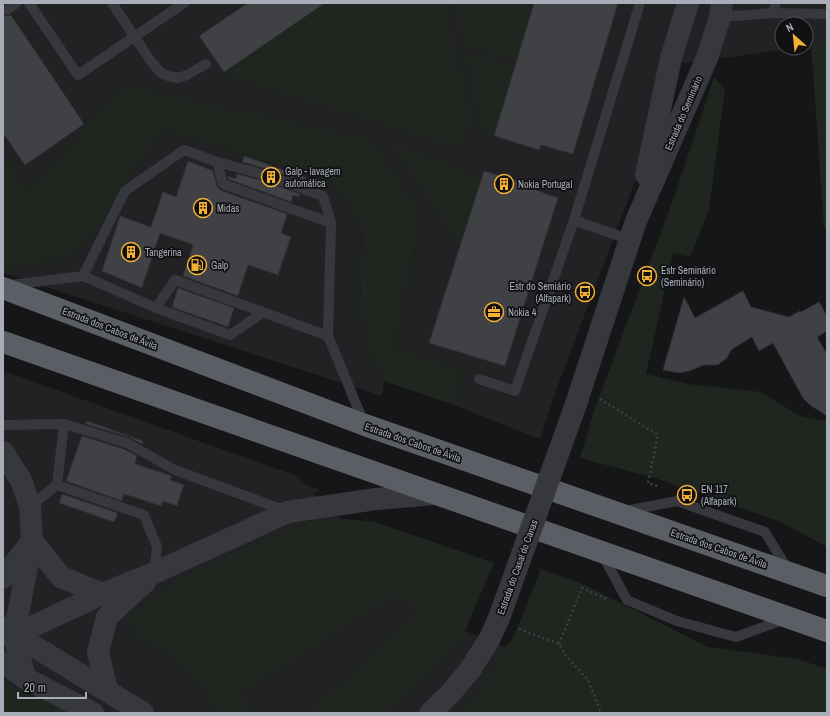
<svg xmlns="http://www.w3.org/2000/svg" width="830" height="716" font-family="'Archivo Narrow',sans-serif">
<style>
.built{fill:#222225}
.green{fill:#1e261f}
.building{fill:#404145;stroke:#303034}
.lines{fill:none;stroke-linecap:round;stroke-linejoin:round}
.path{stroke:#3d3f44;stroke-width:2.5;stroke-dasharray:2 3;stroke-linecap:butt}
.service{stroke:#37383d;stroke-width:10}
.tertiary{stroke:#37383d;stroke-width:22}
.trunk{stroke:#5b5e65;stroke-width:22}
.tertiary-bridge{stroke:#37383d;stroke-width:22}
.labels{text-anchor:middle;stroke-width:3.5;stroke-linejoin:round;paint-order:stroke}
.street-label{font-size:10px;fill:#a8adb8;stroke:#111113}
.poi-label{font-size:10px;fill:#a8adb8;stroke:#111113;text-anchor:start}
</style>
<rect width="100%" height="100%" fill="#161618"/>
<g class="built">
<path d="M3,3H827V44L806,47V24H782V48H796L679,64L554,396L540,439L454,405L465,371L395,347L422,215L127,87L108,101L30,190L3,155Z"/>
<path d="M163,130L330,181L362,224L360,313L365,344L384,381L382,396L3,273V272L62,258L81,249Z"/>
<path d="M3,371L294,475L304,484L320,490L313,493L465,631L505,647L721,713H3Z"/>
</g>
<g class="green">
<path d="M325,3H444L473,126L464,128L459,148L228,76L225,71Z"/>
<path d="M454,3H534L516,62L464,45Z"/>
<path d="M827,40V228L824,229L811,42Z"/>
<path d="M465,52L515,67L494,136L482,131Z"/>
<path d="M714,78L725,89L709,209L690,257L673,253L646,374L688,384L761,392L800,416L827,421V547L781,522L655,478L580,458L594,411L673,200Z"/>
<path d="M127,86L370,140L422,214L395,347L465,371L454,405L384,381L365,344L360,313L362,224L330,181L163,130L81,249L62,258L3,272V155L30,190L108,101Z"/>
<path d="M390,143L481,177L460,243Z"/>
<path d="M339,519L372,521L494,563L465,631L459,641L401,700L384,713H308L421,610L394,595L242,692L245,704L255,713H215L202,686L162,650L134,635L128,615L181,578L289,529L311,521Z"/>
<path d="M541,569L585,585L708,647L798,659L827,669V713H458L485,683L505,647L513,638Z"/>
<path d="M3,680L26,693L72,713H3Z"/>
</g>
<g class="building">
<path d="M248,3H325L224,72L199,36Z"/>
<path d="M534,3H618L573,154L541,145L539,150L494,136Z"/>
<path d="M3,15L7,16L11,15L84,124L25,165L3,133Z"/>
<path d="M244,156L306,178L305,182L271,170L242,162Z"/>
<path d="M188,161L213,171L217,186L220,190L287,214L281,233L291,237L278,275L248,265L238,296L183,276L193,245L160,233L142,288L102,271L120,216L151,227L163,192L176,197Z"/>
<path d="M484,171L528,184V187L558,198L505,366L429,343Z"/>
<path d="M237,174L267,182L300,194L299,197L293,195L291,202L228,179V176L236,179Z"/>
<path d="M178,288L234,308L228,327L172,307Z"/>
<path d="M743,291L751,307L789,317L800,311L801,312L819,302L827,316V331L817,337L827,354V416L810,405L803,398L773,343L759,351L752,337L731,350L727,358L719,364L715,365H704L689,371L679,373L663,370L684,297L695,318Z"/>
<path d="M87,421L143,441L142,444L129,437L86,424Z"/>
<path d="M82,436L124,449L137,456L135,464L172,476L170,480L184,485L177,506L163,501L161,506L124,494L122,501L66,481Z"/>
<path d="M62,494L118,513L114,522L59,503Z"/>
</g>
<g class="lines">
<g class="path">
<path d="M600,399L658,435L648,483L660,487"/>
<path d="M519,629L559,644L566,656L588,680L601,713"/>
<path d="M559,644L582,588L607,599"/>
</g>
<g class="service">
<path d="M29,3L78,75L184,3"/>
<path d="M112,3L150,60L160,72L168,76L178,78L187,75L206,64"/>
<path d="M7,10L17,3"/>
<path d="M773,13L776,3"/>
<path d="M720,17L773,13L827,14"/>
<path d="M217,162L269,176L323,196L331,223"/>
<path d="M574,220L630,240"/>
<path d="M83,276L156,308L175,280L328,336"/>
<path d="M10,285L83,276L125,191L184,150L217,162L223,184L331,223L328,336L364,423"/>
<path d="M156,308L230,335L262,313"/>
<path d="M479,379L515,391L574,220L640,3"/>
<path d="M3,425L64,424L127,443L175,470L286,511"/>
<path d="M57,485L64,424"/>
<path d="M30,506L57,485L144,515L157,547L154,573"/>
<path d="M625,511L677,501L765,532L788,570"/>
<path d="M602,554L627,600L677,621L736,637L785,619"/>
</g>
<g class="tertiary">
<path d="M646,175L671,58L688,3"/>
<path d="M576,404L636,221L707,58L720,17L722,3"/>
<path d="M3,452L21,480L30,506L32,541L3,578"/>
<path d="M32,541L61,577L102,594"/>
<path d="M4,628L143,713"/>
<path d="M3,635H14L102,594L154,573L288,512L376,499L435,494"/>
<path d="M3,663L25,678L93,713"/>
<path d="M25,678L14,635L31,546"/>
<path d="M107,690L98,652L107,617L145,582"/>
<path d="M430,713L448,696L470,670L489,640"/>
</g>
<g class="trunk">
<path d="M3,288L365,425L827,586"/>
<path d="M3,342L827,631"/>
</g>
<path class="tertiary-bridge" d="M489,640L499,618L576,404"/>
</g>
<defs>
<g id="building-ring" transform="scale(1)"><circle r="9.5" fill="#111113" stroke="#f2b134" stroke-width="1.5"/><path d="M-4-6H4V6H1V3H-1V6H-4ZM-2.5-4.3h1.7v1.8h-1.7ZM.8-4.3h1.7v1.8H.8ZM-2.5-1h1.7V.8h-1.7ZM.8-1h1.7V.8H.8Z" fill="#f2b134"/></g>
<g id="fuel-ring" transform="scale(1)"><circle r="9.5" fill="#111113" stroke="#f2b134" stroke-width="1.5"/><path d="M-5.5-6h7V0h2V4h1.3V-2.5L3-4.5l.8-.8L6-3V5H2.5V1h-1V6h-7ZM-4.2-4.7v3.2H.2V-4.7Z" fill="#f2b134"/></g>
<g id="bus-ring" transform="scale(1)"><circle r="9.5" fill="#111113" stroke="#f2b134" stroke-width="1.5"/><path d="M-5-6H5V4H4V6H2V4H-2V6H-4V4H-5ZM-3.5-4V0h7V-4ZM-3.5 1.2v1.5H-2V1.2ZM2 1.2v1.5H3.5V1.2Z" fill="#f2b134"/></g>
<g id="office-ring" transform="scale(1)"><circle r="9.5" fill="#111113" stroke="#f2b134" stroke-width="1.5"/><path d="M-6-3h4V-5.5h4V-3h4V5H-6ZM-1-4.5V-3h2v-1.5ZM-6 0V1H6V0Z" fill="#f2b134"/></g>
</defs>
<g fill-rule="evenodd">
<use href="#building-ring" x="271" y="177"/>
<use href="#building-ring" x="504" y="184"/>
<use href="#building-ring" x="203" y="208"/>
<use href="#building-ring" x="131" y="252"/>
<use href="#fuel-ring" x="197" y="265"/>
<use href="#bus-ring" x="647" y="276"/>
<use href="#bus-ring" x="585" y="292"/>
<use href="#office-ring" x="494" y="312"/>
<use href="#bus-ring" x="687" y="495"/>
</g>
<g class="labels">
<g class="street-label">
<text transform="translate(683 113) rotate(-67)" y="4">Estrada do Seminário</text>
<text transform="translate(110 328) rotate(21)" y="4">Estrada dos Cabos de Ávila</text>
<text transform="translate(413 442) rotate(19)" y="4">Estrada dos Cabos de Ávila</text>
<text transform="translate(719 548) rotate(19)" y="4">Estrada dos Cabos de Ávila</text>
<text transform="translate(517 567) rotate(-70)" y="4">Estrada do Casal do Canas</text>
</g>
<g class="poi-label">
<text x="285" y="175">Galp - lavagem<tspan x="285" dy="12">automática</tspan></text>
<text x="518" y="188">Nokia Portugal</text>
<text x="217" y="212">Midas</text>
<text x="145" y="256">Tangerina</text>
<text x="211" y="269">Galp</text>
<text x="661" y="274">Estr Seminário<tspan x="661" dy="12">(Seminário)</tspan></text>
<text x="571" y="290" text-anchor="end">Estr do Semiário<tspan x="571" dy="12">(Alfapark)</tspan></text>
<text x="508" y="316">Nokia 4</text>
<text x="701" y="493">EN 117<tspan x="701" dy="12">(Alfapark)</tspan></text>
</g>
</g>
<rect width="830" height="716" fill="none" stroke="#a8adb8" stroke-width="8"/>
<g transform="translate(794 36) rotate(333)"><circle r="19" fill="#111113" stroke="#4d4f55"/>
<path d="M0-3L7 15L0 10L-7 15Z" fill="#f2b134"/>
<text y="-6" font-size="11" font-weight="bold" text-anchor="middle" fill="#a8adb8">N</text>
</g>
<path d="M18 692v6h68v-6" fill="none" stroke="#a8adb8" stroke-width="2"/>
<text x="24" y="692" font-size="12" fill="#a8adb8" stroke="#111113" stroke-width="3" paint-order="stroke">20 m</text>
</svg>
